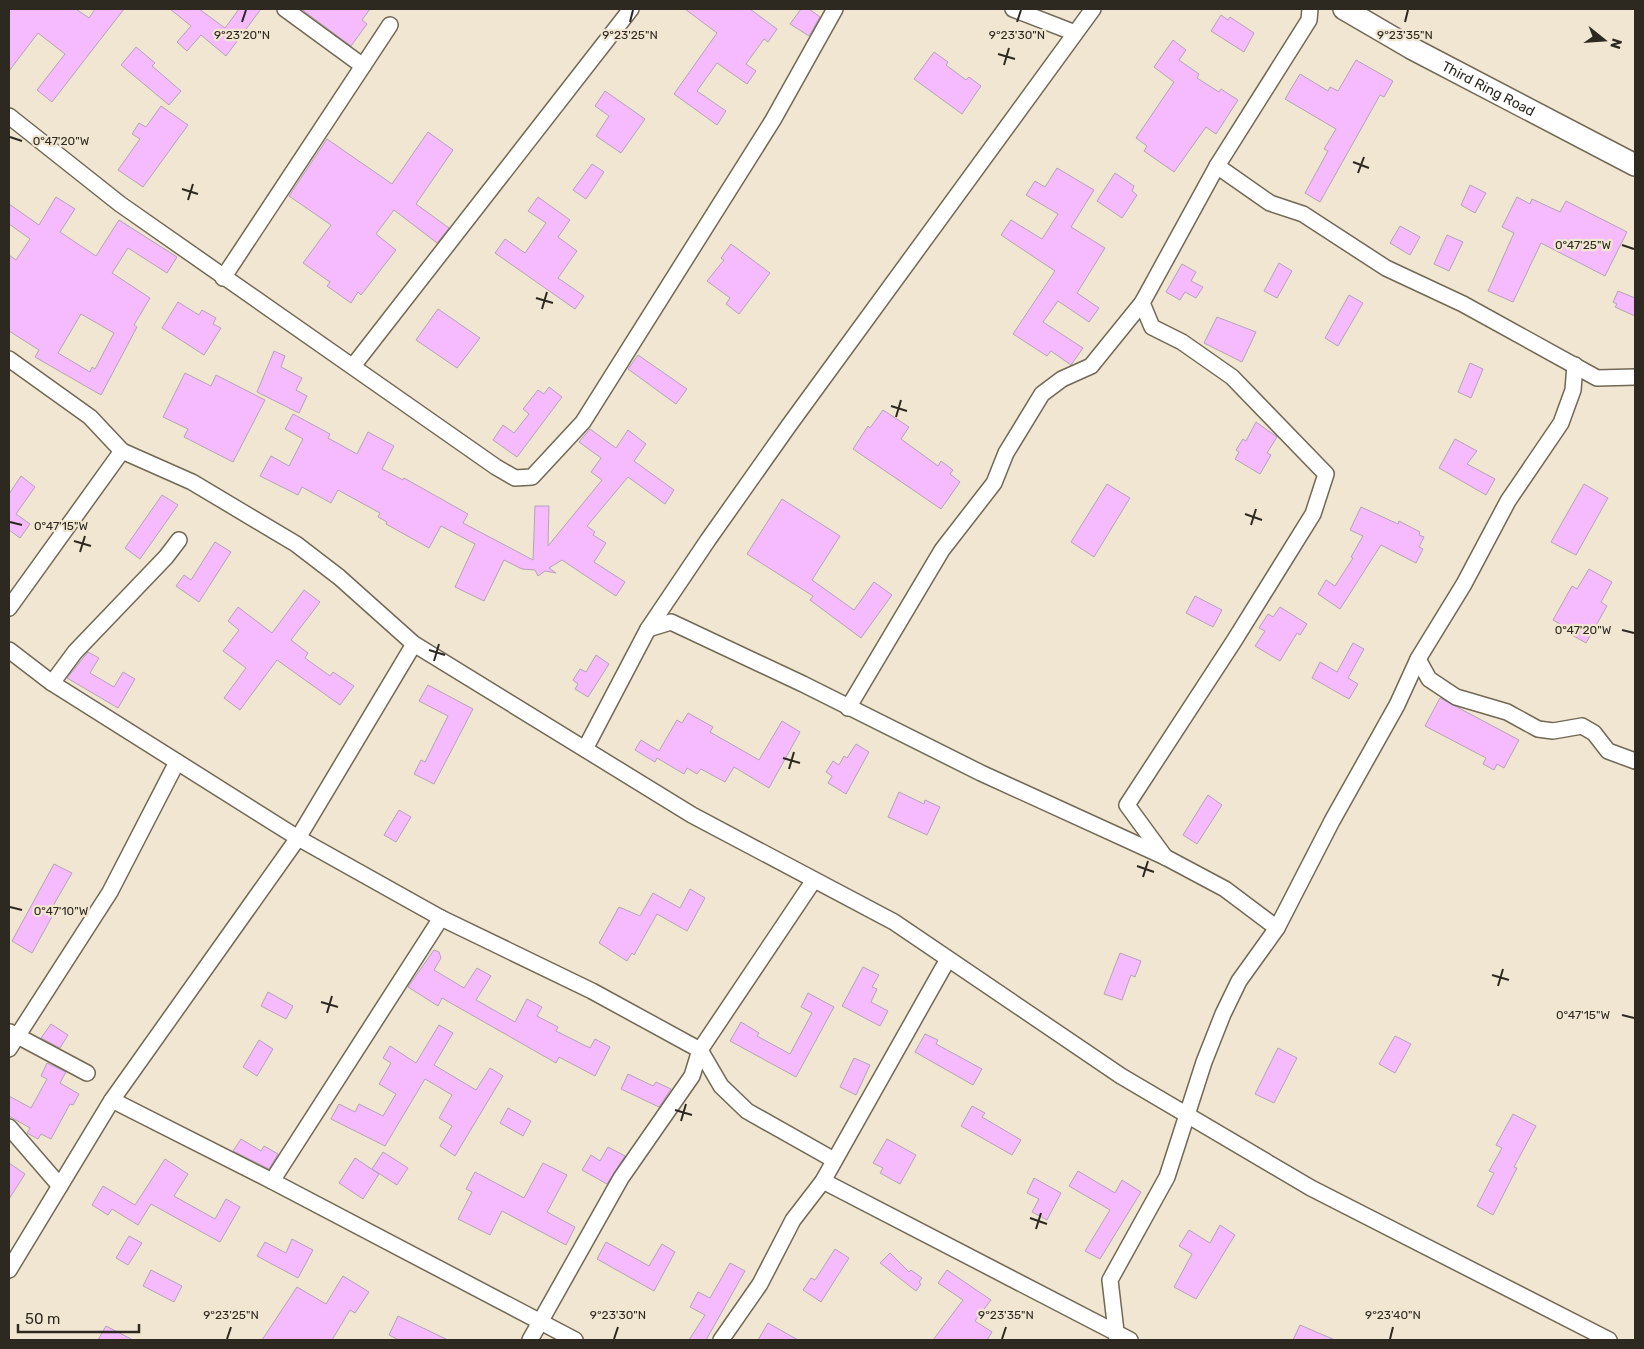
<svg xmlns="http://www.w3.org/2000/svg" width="1644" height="1349" font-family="Rubik,sans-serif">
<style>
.building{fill:#f5bbfe;stroke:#b3a4b5;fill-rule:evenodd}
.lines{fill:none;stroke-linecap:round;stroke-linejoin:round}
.street-casing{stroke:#716855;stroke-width:18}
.secondary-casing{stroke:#716855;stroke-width:24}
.street{stroke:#fff;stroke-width:15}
.secondary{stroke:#fff;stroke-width:21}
.ticks{fill:none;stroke:#2d2921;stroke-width:2}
.labels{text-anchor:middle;stroke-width:4.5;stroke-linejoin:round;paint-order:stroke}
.street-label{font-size:14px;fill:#2d2921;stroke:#f1e6d1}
.ticks-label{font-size:12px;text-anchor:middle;fill:#2d2921;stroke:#f1e6d1;stroke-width:4.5;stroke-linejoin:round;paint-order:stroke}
</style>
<rect width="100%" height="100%" fill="#f1e6d1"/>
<g class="building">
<path d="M9,9H76L89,18L95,9H124L52,102L37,90L65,54L38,33L9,71Z"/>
<path d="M170,9H199L225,28L239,9H261L226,56L201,35L187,51L177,42L191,26Z"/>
<path d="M301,9H370L362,20L367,24L351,46Z"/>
<path d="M685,9H750L777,29L768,42L764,39L746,64L756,71L747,84L717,63L697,91L726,111L717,125L674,94L717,33Z"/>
<path d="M801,9H809L820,17L809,36L790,24Z"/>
<path d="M1221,15L1228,20L1230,17L1254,33L1244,52L1211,31Z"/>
<path d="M1173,40L1186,50L1179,60L1199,74L1197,78L1219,92L1221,89L1238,100L1216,134L1206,127L1174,172L1144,151L1147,146L1136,138L1174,82L1154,67Z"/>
<path d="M136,47L155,63L152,66L181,91L169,105L121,65Z"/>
<path d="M934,52L948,62L946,65L966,80L969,77L981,86L962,114L914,79Z"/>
<path d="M1356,60L1393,81L1384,97L1380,95L1320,202L1305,193L1328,151L1324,149L1336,129L1285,99L1300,74L1328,91L1330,87L1338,91Z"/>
<path d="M605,91L645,119L621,153L596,136L609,116L595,106Z"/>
<path d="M161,106L188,125L143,187L118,170L140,139L132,134L139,123L146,127Z"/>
<path d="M428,132L453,150L416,204L449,228L437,243L394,210L376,234L396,250L361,295L358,292L351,303L327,286L330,282L303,263L331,225L289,196L327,139L392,184Z"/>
<path d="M592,164L604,172L586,199L573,190Z"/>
<path d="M1057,168L1094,190L1071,227L1105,248L1077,293L1099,308L1089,322L1058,301L1043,322L1083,348L1071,365L1051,351L1047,356L1013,334L1055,271L1001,235L1011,220L1042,239L1058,214L1026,195L1035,181L1045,187Z"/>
<path d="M1115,173L1134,186L1132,191L1137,195L1122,218L1097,201Z"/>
<path d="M1470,185L1486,193L1475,213L1461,205Z"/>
<path d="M56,197L75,209L60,232L96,256L119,220L177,257L167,273L128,248L112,273L150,298L134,325L137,327L101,395L35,357L39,350L9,331V255L16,260L30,239L9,224V204L39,225ZM81,314L114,333L95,369L92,367L90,372L58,353Z"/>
<path d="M538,197L570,220L558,237L577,251L558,278L584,296L575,309L495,253L505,239L525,253L546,223L528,211Z"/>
<path d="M1517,197L1530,204L1532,199L1560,212L1566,201L1627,232L1605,276L1541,243L1513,302L1488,291L1514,233L1502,227Z"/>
<path d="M1400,226L1420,237L1410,255L1390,243Z"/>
<path d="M1447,235L1463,242L1449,271L1434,264Z"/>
<path d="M731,244L770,273L739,314L726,304L730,298L707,281L724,260L721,258Z"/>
<path d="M1279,263L1292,271L1277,298L1264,291Z"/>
<path d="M1182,264L1196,272L1191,281L1203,287L1196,298L1185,292L1180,300L1166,292Z"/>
<path d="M1618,291L1635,298V316L1615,307L1617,304L1613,302Z"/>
<path d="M1349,295L1363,303L1338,346L1325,338Z"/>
<path d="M178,302L199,315L202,310L216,318L213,324L221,328L204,355L162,328Z"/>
<path d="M438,309L480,338L457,368L416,340Z"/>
<path d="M1217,317L1256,332L1242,362L1204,343Z"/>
<path d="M274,351L285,356L281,367L302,378L296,390L307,396L299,413L257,392Z"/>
<path d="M638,355L687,389L676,404L628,369Z"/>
<path d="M1470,363L1483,369L1471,398L1458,392Z"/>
<path d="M185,373L211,386L216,375L265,400L233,462L184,437L188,429L163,417Z"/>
<path d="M549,387L562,397L517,457L493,440L503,425L514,433L529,414L523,409L538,390L544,394Z"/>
<path d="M883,410L909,427L901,439L938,466L941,461L953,470L950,474L960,482L941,509L853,449L868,426L870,428Z"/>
<path d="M293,414L330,434L328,438L357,454L368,432L394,446L382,469L403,480L404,478L468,514L463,523L533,560L535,506H549L548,546L602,480L591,472L601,458L579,442L590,429L616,448L628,430L646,444L634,461L674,490L665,504L628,477L587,526L595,532L593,535L606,543L594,562L625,582L616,596L562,560L549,568L556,573L545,571L538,576L535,570L522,569L504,560L484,601L455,587L475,544L441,526L429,548L386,524L387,522L378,517L380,513L338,490L331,503L302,487L298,495L260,476L271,456L289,466L303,439L285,429Z"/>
<path d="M1256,422L1277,437L1267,453L1271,455L1260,474L1235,459L1239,452L1236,450L1243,439L1246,441Z"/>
<path d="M1455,439L1477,451L1467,464L1495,479L1486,495L1439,468Z"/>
<path d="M21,476L35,487L16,514L30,524L20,538L9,530V494Z"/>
<path d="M1107,484L1130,498L1094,557L1071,542Z"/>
<path d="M1584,484L1608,498L1576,555L1551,542Z"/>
<path d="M162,495L178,505L140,559L125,548Z"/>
<path d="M782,499L840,536L812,580L854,610L874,582L892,595L861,638L810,600L813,596L747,554Z"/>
<path d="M1361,507L1398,524L1399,521L1420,532L1419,535L1424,537L1419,547L1423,549L1416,563L1381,545L1340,609L1318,594L1326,580L1335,586L1353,558L1351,557L1363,536L1350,530Z"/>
<path d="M215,542L231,552L199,602L176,586L184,575L191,580Z"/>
<path d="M1589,569L1612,582L1601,602L1607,606L1586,643L1558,627L1560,624L1553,620L1572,586L1577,589Z"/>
<path d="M304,590L320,602L291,640L308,653L305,658L330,676L333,672L354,686L340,705L277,660L240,710L224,698L246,668L223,651L239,630L228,621L238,607L272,633Z"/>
<path d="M1195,596L1222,610L1213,627L1186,613Z"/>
<path d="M1280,607L1307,624L1300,635L1297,633L1280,661L1255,646L1265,631L1259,628L1268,614L1273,617Z"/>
<path d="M1353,643L1364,649L1348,678L1358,684L1349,699L1312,678L1320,662L1337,672Z"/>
<path d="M88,652L99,658L90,673L114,687L123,672L135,679L118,708L67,678Z"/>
<path d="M596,655L609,664L588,697L575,689L578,684L573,680L580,669L586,672Z"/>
<path d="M428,685L473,709L434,784L414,774L421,760L425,762L448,716L419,701Z"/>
<path d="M1440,698L1519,740L1504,768L1497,764L1494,770L1483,764L1486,758L1425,726Z"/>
<path d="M688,713L713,727L710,732L759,760L782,721L800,732L769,788L734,767L725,782L701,769L697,774L687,768L684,774L657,758L655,762L635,750L641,740L659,751L677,720L682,723Z"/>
<path d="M856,744L869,752L846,794L828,783L832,776L826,772L833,761L839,765L844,756L847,758Z"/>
<path d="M899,792L924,804L925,800L940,807L927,835L888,817Z"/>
<path d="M1208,795L1222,805L1197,844L1183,835Z"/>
<path d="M399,810L411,817L396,842L384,835Z"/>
<path d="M54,864L72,873L50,911L54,913L32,953L12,941Z"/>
<path d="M690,889L705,898L687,931L657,914L634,955L632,953L627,961L599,943L619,907L640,916L653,893L680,908Z"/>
<path d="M434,950L439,952L441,958L434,970L464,988L477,968L491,976L476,1000L515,1022L527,999L542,1007L537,1016L558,1027L556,1031L590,1048L595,1039L610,1047L595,1076L559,1057L556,1063L442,998L438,1006L408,987Z"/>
<path d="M1120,953L1141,961L1135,977L1131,975L1122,1000L1104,994Z"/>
<path d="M863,967L879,975L872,987L877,989L871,1002L888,1011L880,1026L842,1006Z"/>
<path d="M268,992L293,1006L286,1019L261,1006Z"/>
<path d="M808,993L834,1007L796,1077L730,1041L741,1022L759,1033L757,1036L790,1054L812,1013L801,1007Z"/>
<path d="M51,1024L68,1035L60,1048L41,1038Z"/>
<path d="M439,1025L453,1033L434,1065L476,1090L490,1068L503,1076L455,1156L440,1146L452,1126L439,1118L452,1095L425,1079L385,1146L331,1119L339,1104L355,1112L359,1104L383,1116L396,1094L379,1084L391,1063L383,1058L390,1046L416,1063Z"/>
<path d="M925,1034L938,1040L936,1044L982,1069L973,1085L915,1052Z"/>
<path d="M1395,1036L1411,1044L1395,1073L1379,1064Z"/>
<path d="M259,1040L273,1049L257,1076L243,1067Z"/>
<path d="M1278,1048L1297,1058L1274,1103L1255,1094Z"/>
<path d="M854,1058L870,1065L856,1095L840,1087Z"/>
<path d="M47,1063L66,1072L60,1083L79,1094L73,1105L70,1104L51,1139L41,1134L38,1139L27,1133L30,1128L9,1116V1096L31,1108L47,1079L41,1076Z"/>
<path d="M628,1074L653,1086L656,1082L671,1089L659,1107L621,1089Z"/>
<path d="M972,1106L985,1113L982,1117L1021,1140L1012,1155L961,1126Z"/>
<path d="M508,1108L531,1121L523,1136L500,1123Z"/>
<path d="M1513,1114L1536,1126L1514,1167L1517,1168L1493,1215L1477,1206L1494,1173L1489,1171L1502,1148L1496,1145Z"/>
<path d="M241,1139L261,1151L264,1146L278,1154L269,1169L233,1151Z"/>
<path d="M887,1139L916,1155L900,1184L880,1173L883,1168L873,1163Z"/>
<path d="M608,1147L625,1156L607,1184L582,1170L591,1155L600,1161Z"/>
<path d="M383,1152L408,1168L397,1185L372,1169Z"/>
<path d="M355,1158L379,1174L363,1199L339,1183Z"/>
<path d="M165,1159L188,1174L174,1196L215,1219L226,1199L240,1207L220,1242L151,1204L138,1225L112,1209L108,1215L92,1205L103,1186L135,1205Z"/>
<path d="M9,1163L25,1174L9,1199Z"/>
<path d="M543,1163L567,1175L547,1212L575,1227L566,1245L502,1211L490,1235L458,1219L472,1192L466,1189L475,1172L524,1198Z"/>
<path d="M1078,1171L1115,1193L1122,1180L1141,1192L1100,1259L1085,1251L1110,1210L1069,1186Z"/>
<path d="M1034,1178L1061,1193L1047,1220L1032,1212L1039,1199L1027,1193Z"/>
<path d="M1220,1225L1235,1235L1196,1299L1174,1287L1192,1254L1179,1246L1189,1230L1210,1243Z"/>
<path d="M129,1236L142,1243L128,1265L116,1258Z"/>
<path d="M292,1239L313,1250L298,1278L257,1256L265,1242L286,1253Z"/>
<path d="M606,1242L649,1266L662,1244L675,1252L654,1291L597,1259Z"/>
<path d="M835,1249L849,1258L821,1302L803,1290L811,1278L815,1280Z"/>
<path d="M890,1253L909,1272L911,1270L922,1278L919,1282L921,1284L916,1291L880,1263Z"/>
<path d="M730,1263L745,1271L706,1340H689L705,1315L690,1307L698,1292L710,1298Z"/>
<path d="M151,1270L182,1286L174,1302L143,1286Z"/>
<path d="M947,1270L991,1300L975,1321L992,1332L987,1340H933L963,1300L938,1283Z"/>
<path d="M343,1276L369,1292L355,1313L350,1310L332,1340H262L297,1287L326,1304Z"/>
<path d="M398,1316L448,1340H399L389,1335Z"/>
<path d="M768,1323L798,1340H758Z"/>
<path d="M1300,1325L1335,1340H1293Z"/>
<path d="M106,1326L133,1340H98Z"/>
</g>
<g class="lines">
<g class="street-casing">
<g id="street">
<path d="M285,9L363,66"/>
<path d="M1013,9L1075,33"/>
<path d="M9,116L120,204L496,467L515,478L532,477L583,422L773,120L835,9"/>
<path d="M1217,166L1270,203L1303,214L1386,268L1463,304L1597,378L1635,377"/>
<path d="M223,278L390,25"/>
<path d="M1142,303L1152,327L1182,342L1232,377L1326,474L1313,514L1234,641L1127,805L1165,857"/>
<path d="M9,359L90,417L122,451L192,482L296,544L339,577L414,644L692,815L894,922L1121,1076L1311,1188L1609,1340"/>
<path d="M353,366L631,9"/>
<path d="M9,608L122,451"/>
<path d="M648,629L671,622L803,684L981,773L1165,857L1225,889L1277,928"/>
<path d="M9,650L52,683L298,838L441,918L592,991L700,1050L721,1086L747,1111L834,1160"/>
<path d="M1418,659L1429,679L1456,697L1507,712L1538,729L1553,731L1582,726L1594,733L1608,751L1635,761"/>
<path d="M52,683L75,652L166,557L179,540"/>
<path d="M848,708L942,550L994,483L1006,453L1042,394L1062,379L1091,366L1142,303L1217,166L1309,20L1310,9"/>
<path d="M585,749L648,629L708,540L790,424L1093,9"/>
<path d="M10,1032L87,1073"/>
<path d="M9,1049L110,892L177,762"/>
<path d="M112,1100L272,1181L575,1340"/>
<path d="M9,1127L60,1186"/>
<path d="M272,1181L441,918"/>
<path d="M823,1181L1130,1340"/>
<path d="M9,1270L112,1100L298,838L414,644"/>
<path d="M530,1340L621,1178L692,1076L700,1050L814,880"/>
<path d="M721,1340L760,1284L793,1220L823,1181L948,959"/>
<path d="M1117,1340L1110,1280L1167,1177L1204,1062L1223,1014L1239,981L1277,928L1332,821L1397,705L1418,659L1464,584L1508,501L1561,423L1573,390L1575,365"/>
</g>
</g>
<g class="secondary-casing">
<g id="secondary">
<path id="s1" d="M1344,9L1411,48L1635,165"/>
</g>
</g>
<use href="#street" class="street"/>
<use href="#secondary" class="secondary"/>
</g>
<path class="ticks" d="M242,22L246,10M630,22L633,10M1017,22L1021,10M1405,22L1408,10M998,54L1015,59M1004,65L1009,48M10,137L22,141M1353,162L1369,168M1358,173L1364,157M182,189L198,194M188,200L193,184M1622,245L1634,249M536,298L553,303M542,309L547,292M891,406L907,411M896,417L901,400M1245,514L1262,520M10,522L22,525M1251,525L1256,509M74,541L91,546M80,552L85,536M1622,630L1634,633M429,650L445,655M434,661L439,644M783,758L800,763M789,769L794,752M1137,866L1154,872M1143,877L1148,861M10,907L22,910M1492,975L1509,980M1498,986L1503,969M321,1002L338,1007M327,1013L332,996M1622,1015L1634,1018M675,1110L692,1115M681,1121L686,1104M1030,1218L1047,1224M1036,1229L1041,1213M227,1339L231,1327M614,1339L618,1327M1002,1339L1006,1327M1390,1339L1393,1327"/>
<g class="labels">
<g class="street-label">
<text dy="5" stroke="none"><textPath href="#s1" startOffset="165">Third Ring Road</textPath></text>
</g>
</g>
<g class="ticks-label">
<text x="242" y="39">9°23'20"N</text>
<text x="630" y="39">9°23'25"N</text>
<text x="1017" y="39">9°23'30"N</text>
<text x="1405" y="39">9°23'35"N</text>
<text x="61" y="145">0°47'20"W</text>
<text x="1583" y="249">0°47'25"W</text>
<text x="61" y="530">0°47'15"W</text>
<text x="1583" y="634">0°47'20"W</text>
<text x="61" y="915">0°47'10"W</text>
<text x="1583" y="1019">0°47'15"W</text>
<text x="231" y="1319">9°23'25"N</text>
<text x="618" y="1319">9°23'30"N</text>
<text x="1006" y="1319">9°23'35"N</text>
<text x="1393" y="1319">9°23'40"N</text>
</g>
<rect width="1644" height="1349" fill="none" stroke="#2d2921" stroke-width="20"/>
<g transform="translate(1604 40) rotate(107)" stroke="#f1e6d1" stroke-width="4" paint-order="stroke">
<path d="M0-4L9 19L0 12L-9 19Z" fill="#2d2921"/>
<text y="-8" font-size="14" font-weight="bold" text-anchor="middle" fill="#2d2921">N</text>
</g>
<path d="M18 1324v8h121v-8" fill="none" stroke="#2d2921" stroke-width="2.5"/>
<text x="25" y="1324" font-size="15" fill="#2d2921" stroke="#f1e6d1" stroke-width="4" paint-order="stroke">50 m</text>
</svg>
